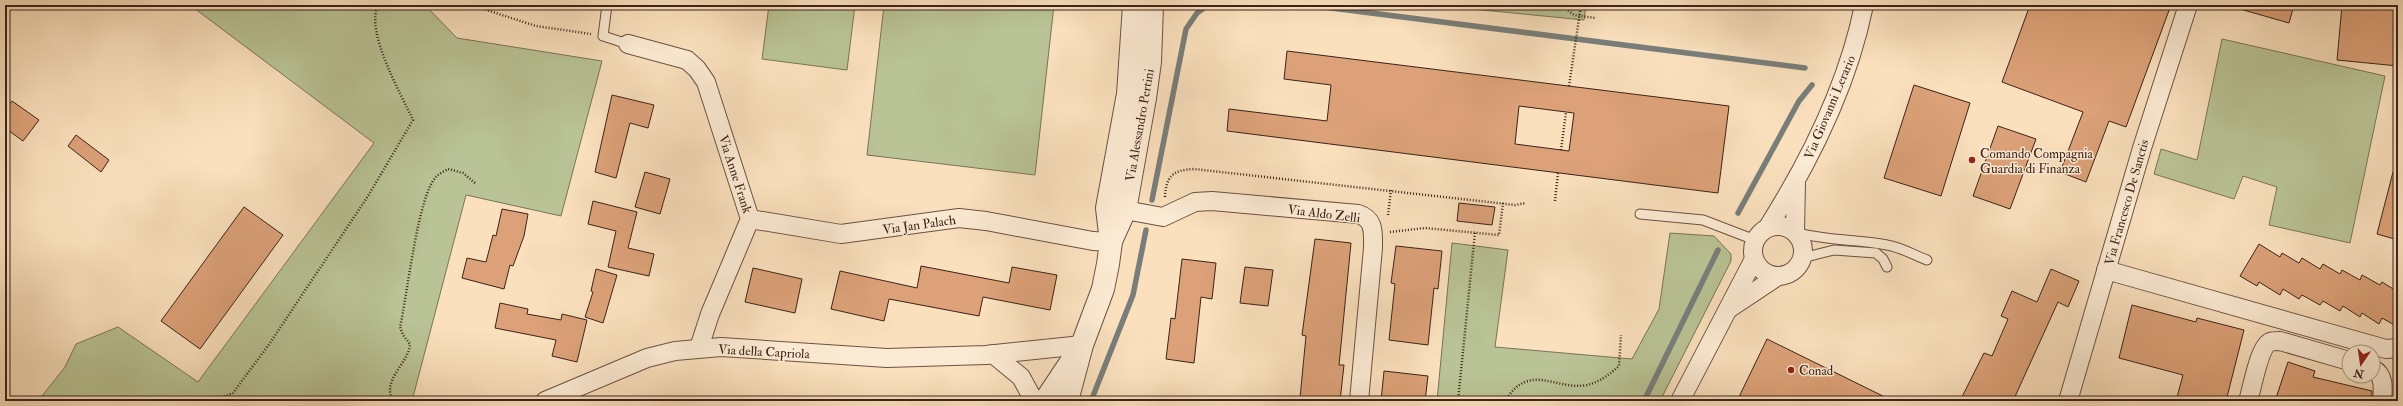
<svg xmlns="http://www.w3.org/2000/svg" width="2403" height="406" font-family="'IM FELL Double Pica',serif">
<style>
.green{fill:#b9c395;stroke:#7a7358}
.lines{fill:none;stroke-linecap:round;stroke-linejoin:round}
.stream{stroke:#797e7a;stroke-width:5.5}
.building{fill:#dca178;stroke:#3c231a;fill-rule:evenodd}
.service-casing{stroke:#6c5243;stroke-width:11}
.minor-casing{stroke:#6c5243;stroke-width:20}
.tertiary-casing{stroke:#6c5243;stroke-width:24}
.path{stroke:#3c231a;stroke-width:2.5;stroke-dasharray:1 2;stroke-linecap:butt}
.service{stroke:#fcebd4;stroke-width:9}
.minor{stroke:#fcebd4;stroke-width:18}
.tertiary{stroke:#fcebd4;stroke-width:22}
.poi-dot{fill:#8f2418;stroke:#fcebd4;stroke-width:1.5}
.labels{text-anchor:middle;stroke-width:3;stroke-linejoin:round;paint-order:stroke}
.street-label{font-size:13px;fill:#3c231a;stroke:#fcebd4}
.poi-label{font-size:13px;fill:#3c231a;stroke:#fcebd4;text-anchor:start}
</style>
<rect width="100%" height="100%" fill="#fae0bd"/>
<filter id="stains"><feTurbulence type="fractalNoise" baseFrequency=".005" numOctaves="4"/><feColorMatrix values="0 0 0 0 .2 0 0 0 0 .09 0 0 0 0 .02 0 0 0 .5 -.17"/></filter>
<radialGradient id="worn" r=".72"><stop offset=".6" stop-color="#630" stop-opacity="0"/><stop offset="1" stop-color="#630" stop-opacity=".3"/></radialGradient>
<g class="green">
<path d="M190,5H425L457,38L602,61L561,216L466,195L412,401H38L65,367L76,344L118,327L198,382L374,143Z"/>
<path d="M769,5H855L847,70L762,59Z"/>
<path d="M884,5H1054L1035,175L867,155Z"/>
<path d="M1432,5H1586L1584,20Z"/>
<path d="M2222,39L2385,76L2350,243L2269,225L2277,187L2243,176L2234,199L2154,174L2161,149L2197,160Z"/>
<path d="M1670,233L1714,236L1731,254V261L1660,401H1437L1452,243L1508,250L1495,347L1632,359L1659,309Z"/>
</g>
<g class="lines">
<g class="stream">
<path d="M1308,5L1805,68"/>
<path d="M1152,200L1186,29L1197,13L1208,5"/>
<path d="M1738,213L1799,101L1812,85"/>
<path d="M1091,401L1133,295L1146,230"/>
<path d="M1644,401L1718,250"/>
</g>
</g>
<g class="building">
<path d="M2030,5H2171L2126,127L2109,121L2086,182L2060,172L2083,112L2002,82Z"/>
<path d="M2240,5H2294L2289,23L2240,9Z"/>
<path d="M2342,5H2398V66L2337,60Z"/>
<path d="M1287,51L1729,106L1718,193L1227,131L1229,109L1327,121L1331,85L1284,79ZM1519,106L1574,113L1569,151L1515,144Z"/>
<path d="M1914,85L1970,103L1941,196L1884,178Z"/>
<path d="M612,95L654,105L648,128L630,123L616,178L595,172Z"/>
<path d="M12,101L39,120L23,141L5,128V110Z"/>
<path d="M1998,126L2036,139L2010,209L1973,196Z"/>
<path d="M76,135L109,160L101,172L68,146Z"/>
<path d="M645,172L670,179L660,214L635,207Z"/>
<path d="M2393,172L2398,173V240L2377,234Z"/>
<path d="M593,201L637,212L628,248L654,254L649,276L608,267L616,231L588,224Z"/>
<path d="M1459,203L1495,207L1492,225L1457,221Z"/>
<path d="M244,207L283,235L200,349L161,321Z"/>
<path d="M502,209L528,214L524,236L513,266L510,265L504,289L462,278L467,258L486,262L493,235L496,236Z"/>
<path d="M1315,239L1351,243L1339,365H1344L1340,401L1300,398L1306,336L1302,335Z"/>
<path d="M2259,244L2280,257L2282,253L2299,263L2302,258L2320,269L2323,264L2340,274L2342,270L2360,280L2362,275L2380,285L2382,282L2398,292V327L2382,318L2379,324L2362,313L2360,317L2343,306L2340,311L2323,301L2320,305L2302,295L2299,299L2283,289L2280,295L2259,282L2257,286L2240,276Z"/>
<path d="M1396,246L1442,251L1438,289L1434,288L1428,345L1389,340L1395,284L1391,283Z"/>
<path d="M1182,259L1216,263L1212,299L1201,297L1194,363L1166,359L1171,318L1175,319Z"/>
<path d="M921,266L1009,283L1012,267L1057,275L1050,310L983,297L979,316L889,299L884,321L831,309L840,271L917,288Z"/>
<path d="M1245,267L1273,270L1268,306L1240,303Z"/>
<path d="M753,268L802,279L795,313L745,302Z"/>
<path d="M596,269L617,275L603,323L585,317L593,292L591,291Z"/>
<path d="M2051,269L2079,281L2068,307L2058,302L2013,401H1960L1984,353L1992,356L2008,319L2001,316L2012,291L2037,302Z"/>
<path d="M500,303L528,309L527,314L561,320L562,314L587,320L577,362L552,356L556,340L495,328Z"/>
<path d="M2132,305L2196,322L2197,318L2244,330L2226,401H2176L2183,375L2119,358Z"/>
<path d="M1767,339L1893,401H1737Z"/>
<path d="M2288,362L2315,371L2313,377L2372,391V401H2275Z"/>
<path d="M1384,371L1428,376L1425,401H1381Z"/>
</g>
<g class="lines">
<g class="service-casing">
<g id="service">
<path d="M607,5L603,36L628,44"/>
<path d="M1640,214L1703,220L1755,240"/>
<path d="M1795,232C1825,241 1856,239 1887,245C1900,247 1914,255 1927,260"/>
<path d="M1802,258L1834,250L1876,253L1883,259L1887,267"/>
</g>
</g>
<g class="minor-casing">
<g id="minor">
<path d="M628,44L687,60L697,69L706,82L750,219L710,314L699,348"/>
<path d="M1125,210L1163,217L1195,202L1212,201L1358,214C1375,219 1373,233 1373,248L1359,401"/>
<path d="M750,219L841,234L959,218L986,221L1093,241L1111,242"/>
<circle cx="1778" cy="251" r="25"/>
<path d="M1768,227C1811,159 1848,85 1864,5"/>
<path d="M1795,232L1796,184"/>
<path d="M2106,270L2386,349L2398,348"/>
<path d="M1730,308L1778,276"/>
<path d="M993,354L1021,377L1034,401"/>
<path d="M2373,369C2385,375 2383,390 2382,401"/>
<path d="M545,401L647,358L675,351L721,347L887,358L986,355L1082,345"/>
<path d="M1680,401L1754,259"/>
<path d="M2068,401L2142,148L2188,5"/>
<path d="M2248,401C2252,389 2259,347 2270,342C2273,341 2277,341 2280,341L2349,361"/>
</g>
</g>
<g class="tertiary-casing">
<g id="tertiary">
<path d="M1111,241L1125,210L1145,98L1150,62L1152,5"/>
<path d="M1045,401L1073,359"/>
<path d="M1067,401L1082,345L1103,289L1108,264L1111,242L1107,208L1128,94L1134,5"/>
</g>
</g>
<g class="path">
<path d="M471,5L536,26L591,34"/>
<path d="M1561,5L1574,15L1595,18"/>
<path d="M1569,86L1581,5"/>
<path d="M1561,150L1566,112"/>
<path d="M1165,197C1166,176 1173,170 1194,169L1515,205L1526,203"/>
<path d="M1555,201L1558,173"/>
<path d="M1388,215L1391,190"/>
<path d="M1390,232L1425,228L1499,235L1503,203"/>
<path d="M213,401L233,393L270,343L368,196L413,120C401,94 365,32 378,5"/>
<path d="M393,401C381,379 409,364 410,344L403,335L400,327C407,298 418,192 437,176C440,173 445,171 448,169L463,173L475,183"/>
<path d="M1458,401L1475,232"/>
<path d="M1505,401C1530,361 1555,391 1587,385C1599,382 1609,375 1619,366L1621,335"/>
</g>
<use href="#service" class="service"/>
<use href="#minor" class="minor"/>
<use href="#tertiary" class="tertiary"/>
</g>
<g class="poi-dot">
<circle cx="1972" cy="160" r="4"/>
<circle cx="1791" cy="370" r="4"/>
</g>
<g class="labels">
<g class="street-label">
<text transform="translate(1829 107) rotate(-67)" y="5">Via Giovanni Lerario</text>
<text transform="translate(1139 125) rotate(-80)" y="5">Via Alessandro Pertini</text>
<text transform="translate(736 174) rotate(72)" y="5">Via Anne Frank</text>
<text transform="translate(2126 202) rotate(-74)" y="5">Via Francesco De Sanctis</text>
<text transform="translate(1324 213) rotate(7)" y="5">Via Aldo Zelli</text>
<text transform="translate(919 224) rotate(-8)" y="5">Via Jan Palach</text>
<text transform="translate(764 351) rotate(3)" y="5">Via della Capriola</text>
</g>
<g class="poi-label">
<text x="1980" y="158">Comando Compagnia<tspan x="1980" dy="15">Guardia di Finanza</tspan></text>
<text x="1799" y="375">Conad</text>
</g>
</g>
<rect width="2403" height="406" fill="none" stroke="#fae0bd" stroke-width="20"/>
<rect x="6" y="6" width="2391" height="394" fill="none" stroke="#3c231a" stroke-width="2"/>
<rect x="10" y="10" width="2383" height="386" fill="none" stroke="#3c231a"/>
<g transform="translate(2361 364) rotate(193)"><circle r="19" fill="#fcebd4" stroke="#af9b8a"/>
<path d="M0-3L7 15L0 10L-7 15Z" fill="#8f2418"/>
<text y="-6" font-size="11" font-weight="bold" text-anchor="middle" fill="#3c231a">N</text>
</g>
<rect width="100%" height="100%" filter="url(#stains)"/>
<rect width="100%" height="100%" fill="url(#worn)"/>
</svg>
